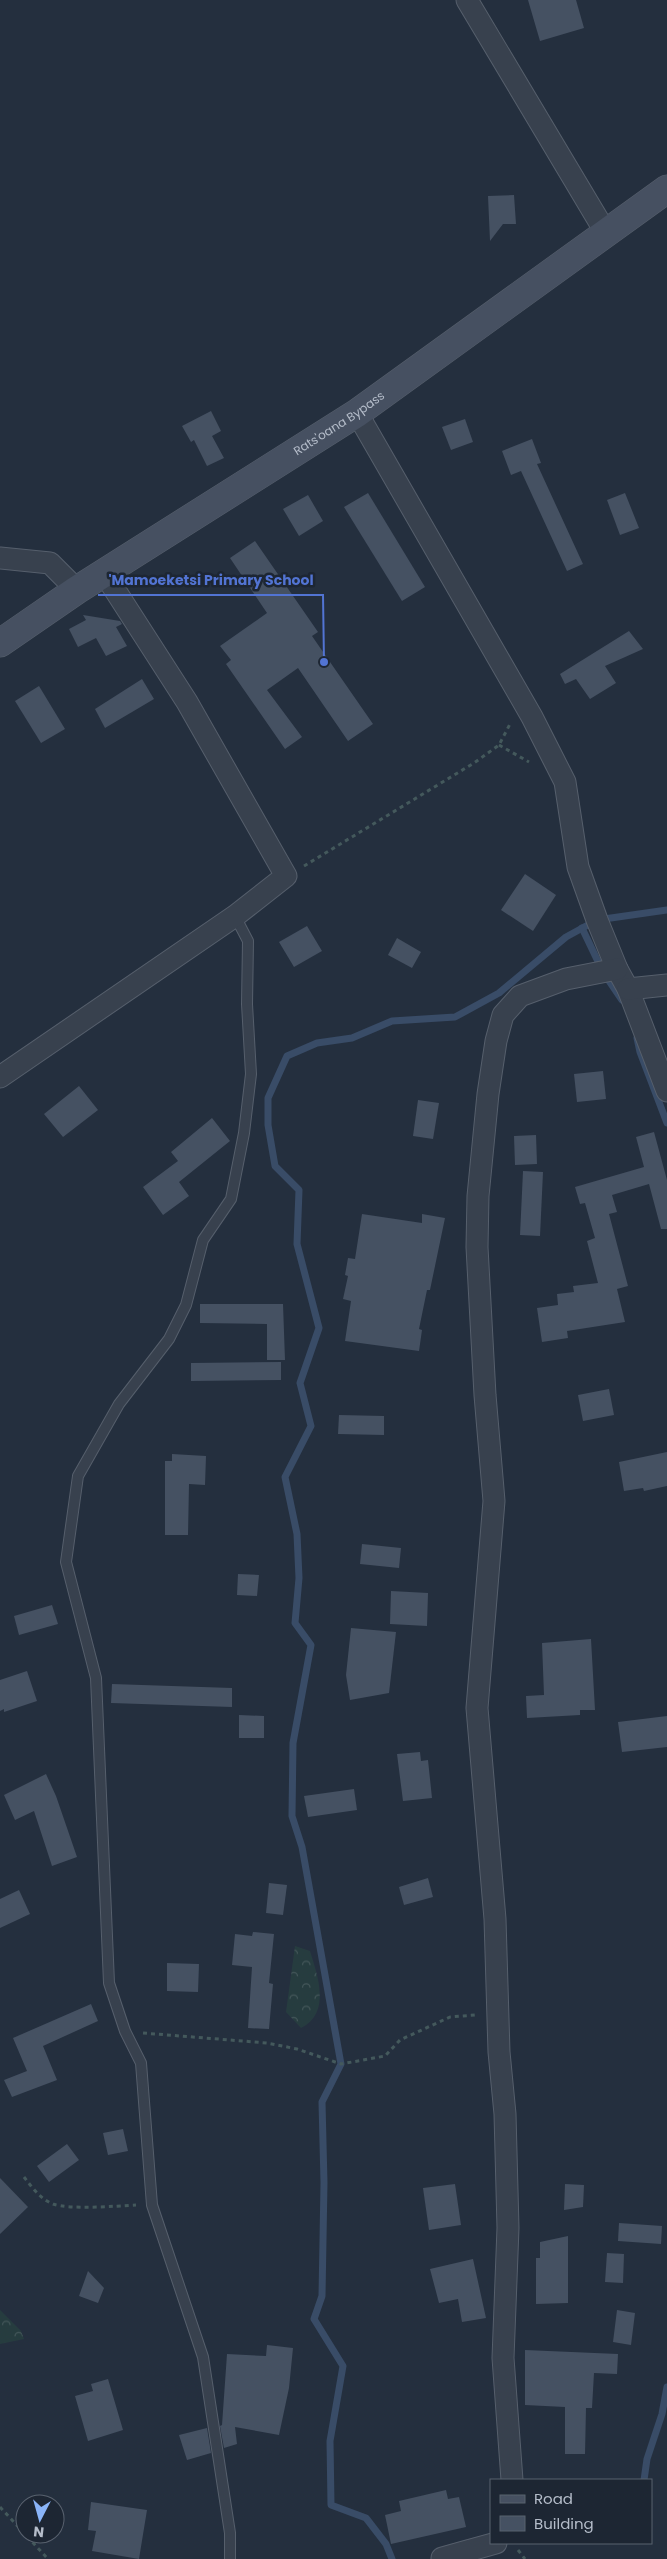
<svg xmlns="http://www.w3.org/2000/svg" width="667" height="2559" font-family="Poppins,sans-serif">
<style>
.forest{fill:url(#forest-crowns)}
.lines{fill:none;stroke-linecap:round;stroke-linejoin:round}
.stream{stroke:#394c67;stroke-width:7}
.building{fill:#455162}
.lane-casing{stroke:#565f6c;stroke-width:12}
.street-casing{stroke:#565f6c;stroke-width:23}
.secondary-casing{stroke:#565f6c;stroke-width:29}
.path{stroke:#44595c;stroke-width:3;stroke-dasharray:4 4;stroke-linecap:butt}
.lane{stroke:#38414e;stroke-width:10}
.street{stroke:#38414e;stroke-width:21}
.secondary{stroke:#465061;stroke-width:28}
.labels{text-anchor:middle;stroke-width:5;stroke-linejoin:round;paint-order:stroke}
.street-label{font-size:12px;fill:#b4bcc9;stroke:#1d2633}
.leader{fill:none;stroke:#5274d3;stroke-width:2}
.callout-dot{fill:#5274d3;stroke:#1d2633;stroke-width:2}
.callout-label{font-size:14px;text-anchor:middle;font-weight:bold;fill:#5274d3;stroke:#1d2633;stroke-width:5;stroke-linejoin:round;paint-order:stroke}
</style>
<defs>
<pattern id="forest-crowns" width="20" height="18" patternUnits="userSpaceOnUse" patternTransform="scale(1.25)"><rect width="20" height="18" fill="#263c3f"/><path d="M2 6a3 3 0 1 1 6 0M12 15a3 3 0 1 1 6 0" fill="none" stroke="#435659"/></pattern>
</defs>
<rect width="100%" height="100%" fill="#242f3e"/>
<g class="forest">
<path d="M295,1946L310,1951C318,1977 331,2013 301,2028L286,2012Z"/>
<path d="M0,2310L21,2331L24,2339L0,2344Z"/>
</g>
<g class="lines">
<g class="stream">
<path d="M582,928L603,972L622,1000"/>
<path d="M637,1038L640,1052L667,1123"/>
<path d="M644,2480L647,2459L662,2414L667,2387"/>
<path d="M392,2559L386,2544L366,2518L331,2505L330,2441L343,2366L314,2319L322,2296L324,2183L322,2102L341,2064L302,1847L292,1816L293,1743L311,1645L295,1623L299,1578L297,1534L285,1477L311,1426L300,1383L319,1328L297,1244L299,1190L275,1166L268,1125V1098L287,1056L317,1043L352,1038L392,1021L455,1017L499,993L566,937L597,920L667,910"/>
</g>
</g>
<g class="building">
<path d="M528,0H576L584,28L540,41Z"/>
<path d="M514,195L516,224H503L490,241L488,196Z"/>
<path d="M211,411L221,431L212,436L224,458L207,466L194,440L191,442L182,426Z"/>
<path d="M465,419L473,442L451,450L442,427Z"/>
<path d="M532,439L541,463L537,464L583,564L567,571L521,471L511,475L502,451Z"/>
<path d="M368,493L425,587L402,601L344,507Z"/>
<path d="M625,493L639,528L620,535L607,500Z"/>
<path d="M308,495L323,521L299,536L283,509Z"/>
<path d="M255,541L318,632L312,636L373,724L348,741L298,668L267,690L302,737L285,749L226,664L231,660L220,646L267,613L230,558Z"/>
<path d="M83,615L120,621L122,624L116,627L127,646L106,656L96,638L78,647L69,629L86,620Z"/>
<path d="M629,631L643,649L605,666L616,683L590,699L576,679L565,684L560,674Z"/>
<path d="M142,679L154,699L105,728L95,709Z"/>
<path d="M39,686L65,729L41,743L15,701Z"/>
<path d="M525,874L556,895L533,931L501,910Z"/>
<path d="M307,926L322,951L294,967L279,942Z"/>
<path d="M397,938L421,952L412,968L388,955Z"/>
<path d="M603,1071L606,1099L577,1102L574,1074Z"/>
<path d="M79,1086L98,1110L63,1137L44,1114Z"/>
<path d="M418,1100L439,1103L433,1139L413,1136Z"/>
<path d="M212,1118L230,1141L179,1182L189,1196L163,1215L143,1187L178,1161L171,1152Z"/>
<path d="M654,1132L667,1180V1229H661L649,1184L612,1195L617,1212L609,1214L628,1286L617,1289L625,1322L567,1331L568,1338L542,1342L537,1308L558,1305L557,1294L574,1292L573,1286L598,1283L587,1241L595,1238L585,1203L580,1204L575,1187L644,1167L636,1137Z"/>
<path d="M536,1135L537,1164L515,1165L514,1136Z"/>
<path d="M523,1171L543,1172L540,1236L520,1235Z"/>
<path d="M362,1214L422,1223V1214L445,1218L430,1290H427L419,1329L422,1330L419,1351L345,1341L351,1301L343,1299L348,1276L345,1275L348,1258L355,1259Z"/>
<path d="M200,1304H283L285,1360H267V1324L200,1323Z"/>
<path d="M281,1362V1380L191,1381V1363Z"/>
<path d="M609,1389L614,1415L583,1421L578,1395Z"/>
<path d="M339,1415L384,1416V1435L338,1434Z"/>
<path d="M667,1452V1486L644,1491L643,1488L624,1491L619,1462Z"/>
<path d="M172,1454L206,1456L205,1485L189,1484L188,1535H165V1461H172Z"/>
<path d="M362,1544L401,1548L399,1568L360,1564Z"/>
<path d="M238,1574L259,1575L257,1596L237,1595Z"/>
<path d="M391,1591L428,1593L427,1626L390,1624Z"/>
<path d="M52,1605L58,1624L19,1635L14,1616Z"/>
<path d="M351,1628L396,1632L389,1693L350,1700L346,1675Z"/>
<path d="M591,1639L595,1710H580V1715L527,1718L526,1696L544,1695L542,1643Z"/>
<path d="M27,1671L37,1701L4,1712V1709L0,1711V1680Z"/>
<path d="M112,1684L232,1688V1707L111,1703Z"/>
<path d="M239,1715L264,1716V1738H239Z"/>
<path d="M667,1716V1747L622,1752L618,1722Z"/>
<path d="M420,1752L421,1761L428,1760L432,1798L403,1801L397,1754Z"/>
<path d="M46,1774L56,1796L77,1857L52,1866L34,1811L15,1820L4,1795Z"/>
<path d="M354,1789L357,1810L308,1817L304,1796Z"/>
<path d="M428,1878L433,1897L404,1905L399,1887Z"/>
<path d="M269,1883L287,1885L283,1915L266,1913Z"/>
<path d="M19,1890L30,1914L0,1928V1899Z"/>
<path d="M253,1932L274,1934L269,1983L273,1984L269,2029L248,2028L252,1967L232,1965L235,1934L252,1936Z"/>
<path d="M167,1963L199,1964L198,1992L167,1991Z"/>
<path d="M91,2004L98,2021L43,2046L57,2080L12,2097L4,2080L27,2071L13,2038Z"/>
<path d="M123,2129L128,2151L108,2155L103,2133Z"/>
<path d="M67,2144L79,2160L49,2182L37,2166Z"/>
<path d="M0,2178L28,2207L0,2234Z"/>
<path d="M455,2184L461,2225L429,2230L423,2188Z"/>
<path d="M565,2184L584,2185L583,2207L564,2210Z"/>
<path d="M619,2223L662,2226L661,2244L618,2241Z"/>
<path d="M568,2236V2303L536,2304V2258H540V2242Z"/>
<path d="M607,2253L624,2254L623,2283L605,2282Z"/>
<path d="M473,2259L486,2318L462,2322L458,2299L439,2303L430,2269Z"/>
<path d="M88,2271L104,2288L98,2303L79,2296Z"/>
<path d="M617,2310L635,2313L631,2345L613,2342Z"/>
<path d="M267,2345L293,2348L289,2388L279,2435L235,2427L237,2444L224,2448L220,2426L222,2425L227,2354L266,2356Z"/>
<path d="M525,2350L618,2354L617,2374L594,2373L592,2408H586L585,2454H565V2407L525,2405Z"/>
<path d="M108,2379L123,2430L88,2441L75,2396L93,2391L91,2384Z"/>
<path d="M207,2428L211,2453L187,2460L179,2435Z"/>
<path d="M446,2490L448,2499L459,2497L466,2527L391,2544L385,2515L401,2511L399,2501Z"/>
<path d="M91,2502L147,2510L139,2559L92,2551L96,2531L88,2530Z"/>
</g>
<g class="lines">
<g class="lane-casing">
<path id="lane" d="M230,2559V2533L203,2357L152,2205L141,2063L125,2031L109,1983L96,1678L66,1562L78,1476L119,1404L169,1339L186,1305L203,1240L231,1199L244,1133L251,1074L247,1004L248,941L235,916"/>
</g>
<g class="street-casing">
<g id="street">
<path d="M467,0L606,233"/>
<path d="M357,413L532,717L565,782L578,867L597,920L617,969L628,989L667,1091"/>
<path d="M0,558L50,563L77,590"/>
<path d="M628,989L667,985"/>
<path d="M0,1077L235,916L286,876L187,702L104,573"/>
<path d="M512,2480L503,2358L508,2228L505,2114L499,2052L495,1919L477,1708L494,1501L485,1395L477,1247L478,1196L488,1094L496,1041L503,1015L520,996L566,979L617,969"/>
<path d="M442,2558L496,2543"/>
</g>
</g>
<g class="secondary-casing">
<g id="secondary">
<path id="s1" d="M0,643L77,590L357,413L667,189"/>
</g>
</g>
<g class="path">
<path d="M499,745L529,762"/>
<path d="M304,866L474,763L499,745L510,724"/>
<path d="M143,2033L267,2043L297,2049L341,2064L385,2056L400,2040L450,2017L475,2015"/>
<path d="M24,2177C32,2187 40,2199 53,2204C70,2210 116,2206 136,2205"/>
<path d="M0,2507L48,2559"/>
<path d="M518,2550L525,2559"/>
</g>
<use href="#lane" class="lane"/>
<use href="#street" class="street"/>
<use href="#secondary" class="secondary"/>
</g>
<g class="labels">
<g class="street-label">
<text dy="4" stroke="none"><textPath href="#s1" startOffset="404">Rats'oana Bypass</textPath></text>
</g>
</g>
<path class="leader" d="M324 662L323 595H98"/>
<circle class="callout-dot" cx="324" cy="662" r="5"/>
<g class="callout-label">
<text x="211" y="585">'Mamoeketsi Primary School</text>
</g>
<rect x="490" y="2479" width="162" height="65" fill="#1d2633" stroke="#59626f"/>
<rect x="500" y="2495" width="25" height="8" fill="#465061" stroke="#59626f"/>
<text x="534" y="2504" font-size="15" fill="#b4bcc9">Road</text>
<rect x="500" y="2516" width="25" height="15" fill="#455162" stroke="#59626f"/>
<text x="534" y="2529" font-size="15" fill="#b4bcc9">Building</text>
<g transform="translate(40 2519) rotate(186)"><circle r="24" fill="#1d2633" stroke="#59626f"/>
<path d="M0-4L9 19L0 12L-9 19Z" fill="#8ab4f8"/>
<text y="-8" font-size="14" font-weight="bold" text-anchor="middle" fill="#b4bcc9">N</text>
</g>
</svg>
